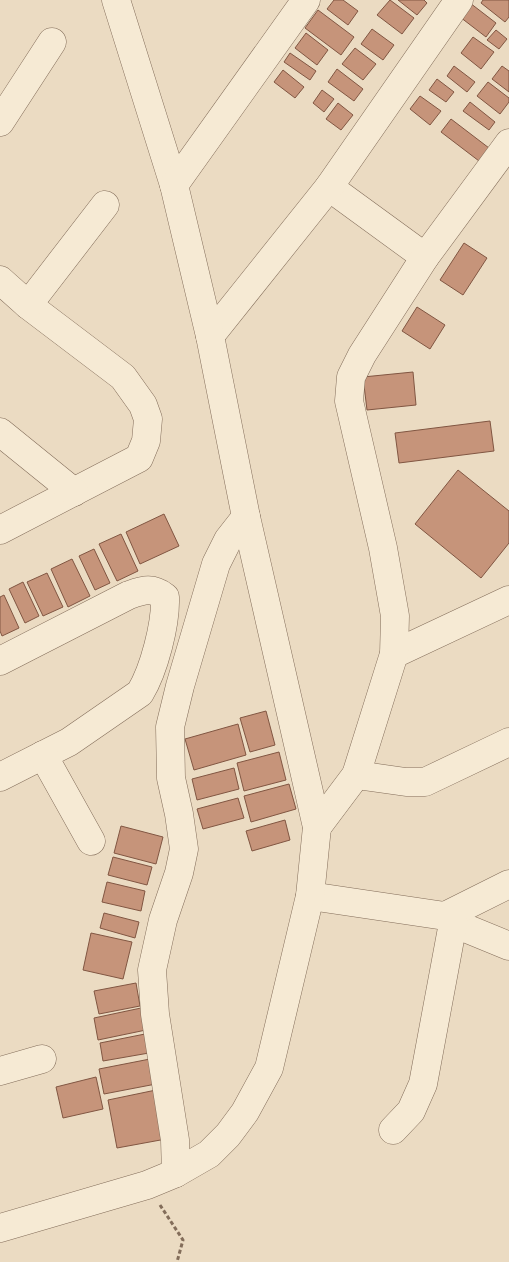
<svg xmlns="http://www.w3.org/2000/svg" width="509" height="1262" font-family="'Crimson Pro',serif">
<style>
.building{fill:#c6947a;stroke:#815642}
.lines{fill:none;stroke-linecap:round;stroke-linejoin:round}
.minor-casing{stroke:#836d5a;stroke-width:29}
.path{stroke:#836d5a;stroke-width:3;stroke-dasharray:4 2.5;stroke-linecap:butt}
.minor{stroke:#f6ead4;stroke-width:28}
</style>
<rect width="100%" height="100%" fill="#ebdbc2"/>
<g class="building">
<path d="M334,0H343L358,11L348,25L327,9Z"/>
<path d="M390,0L414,18L402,34L377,15Z"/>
<path d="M398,0H424L427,3L417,15Z"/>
<path d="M483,0H509V17L505,22L481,3Z"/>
<path d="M470,3L496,23L486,37L460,17Z"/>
<path d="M318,10L354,37L341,55L305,28Z"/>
<path d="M372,29L394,45L383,60L361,44Z"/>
<path d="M496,30L507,39L499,49L487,40Z"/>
<path d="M306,33L328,50L317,65L295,48Z"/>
<path d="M473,37L494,52L481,69L461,53Z"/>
<path d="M355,48L376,64L363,80L342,64Z"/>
<path d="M290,53L316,71L310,80L284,62Z"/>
<path d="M454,66L475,82L467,92L447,76Z"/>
<path d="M502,66L509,71V92L492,79Z"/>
<path d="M337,69L363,89L354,101L328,82Z"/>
<path d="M283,70L304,87L295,98L274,82Z"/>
<path d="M437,79L454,92L446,102L429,90Z"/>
<path d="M488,82L509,98V102L500,114L477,96Z"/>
<path d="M322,90L334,99L324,112L313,103Z"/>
<path d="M420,96L441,111L430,125L410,109Z"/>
<path d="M470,102L495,122L489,130L463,111Z"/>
<path d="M338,103L353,115L341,130L326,119Z"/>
<path d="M451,119L489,148L479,161L441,132Z"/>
<path d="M464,243L487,258L463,295L440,280Z"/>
<path d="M417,307L445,325L430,349L402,331Z"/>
<path d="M413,372L416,405L367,410L363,377Z"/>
<path d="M490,421L494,451L399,463L395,433Z"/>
<path d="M458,470L509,511V543L481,578L415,524Z"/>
<path d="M164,514L179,546L140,564L126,532Z"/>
<path d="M121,534L138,571L117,581L99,544Z"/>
<path d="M94,549L110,583L95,590L79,556Z"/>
<path d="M72,559L90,596L68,607L51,569Z"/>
<path d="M47,573L63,607L43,616L27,582Z"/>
<path d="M23,582L39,616L25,623L9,589Z"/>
<path d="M4,595L19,628L2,636L0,631V597Z"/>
<path d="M266,711L275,745L250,752L240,718Z"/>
<path d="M238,724L246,755L194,770L185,739Z"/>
<path d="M279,752L286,780L244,791L237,763Z"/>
<path d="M234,768L239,789L197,800L192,779Z"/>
<path d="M289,784L296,809L251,822L244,796Z"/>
<path d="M238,798L244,818L203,829L197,809Z"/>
<path d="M285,820L290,840L252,851L246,831Z"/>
<path d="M121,826L163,837L156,864L114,853Z"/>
<path d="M113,857L152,867L147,885L108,875Z"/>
<path d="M107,882L145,891L141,911L102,902Z"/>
<path d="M104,913L139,922L135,938L100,928Z"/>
<path d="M91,933L132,942L123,979L83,970Z"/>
<path d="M136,983L140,1006L99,1014L94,991Z"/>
<path d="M141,1008L146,1030L98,1040L94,1018Z"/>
<path d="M145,1034L149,1053L103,1061L100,1043Z"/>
<path d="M150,1059L156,1084L104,1094L99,1069Z"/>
<path d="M96,1077L103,1109L63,1118L56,1087Z"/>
<path d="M156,1090L166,1139L117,1148L108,1100Z"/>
</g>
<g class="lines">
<g class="minor-casing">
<g id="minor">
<path d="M116,0L174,185"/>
<path d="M0,122L52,42"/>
<path d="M329,187L425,257"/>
<path d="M0,280L28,305L123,377L143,405L148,419L146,441L139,458L0,530"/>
<path d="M28,305L105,205"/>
<path d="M210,336L329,187L459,0"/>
<path d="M0,432L74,492"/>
<path d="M394,654L509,600"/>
<path d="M0,661L129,595C144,590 152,587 165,597C166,624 154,670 140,693L69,742L0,777"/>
<path d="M43,755L91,841"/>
<path d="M356,775L406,782H425L509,742"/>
<path d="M317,827L356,775L394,654L395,616L383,548L349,401L351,377L362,355L425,257L509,143"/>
<path d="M310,896L445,916L453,923L509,946"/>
<path d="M445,916L509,884"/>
<path d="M0,1071L42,1059"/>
<path d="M393,1130L411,1111L423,1084L453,923"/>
<path d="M176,1173L209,1154L228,1135L245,1112L269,1068L310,896L317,827L246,517"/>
<path d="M0,1228L147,1185L176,1173L175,1140L155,1014L152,970L163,920L179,873L184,849L179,814L171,778L170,727L180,686L216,564L228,540L246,517L210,336L174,185L306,0"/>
</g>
</g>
<path class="path" d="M160,1205L183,1240L177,1262"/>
<use href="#minor" class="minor"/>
</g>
</svg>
